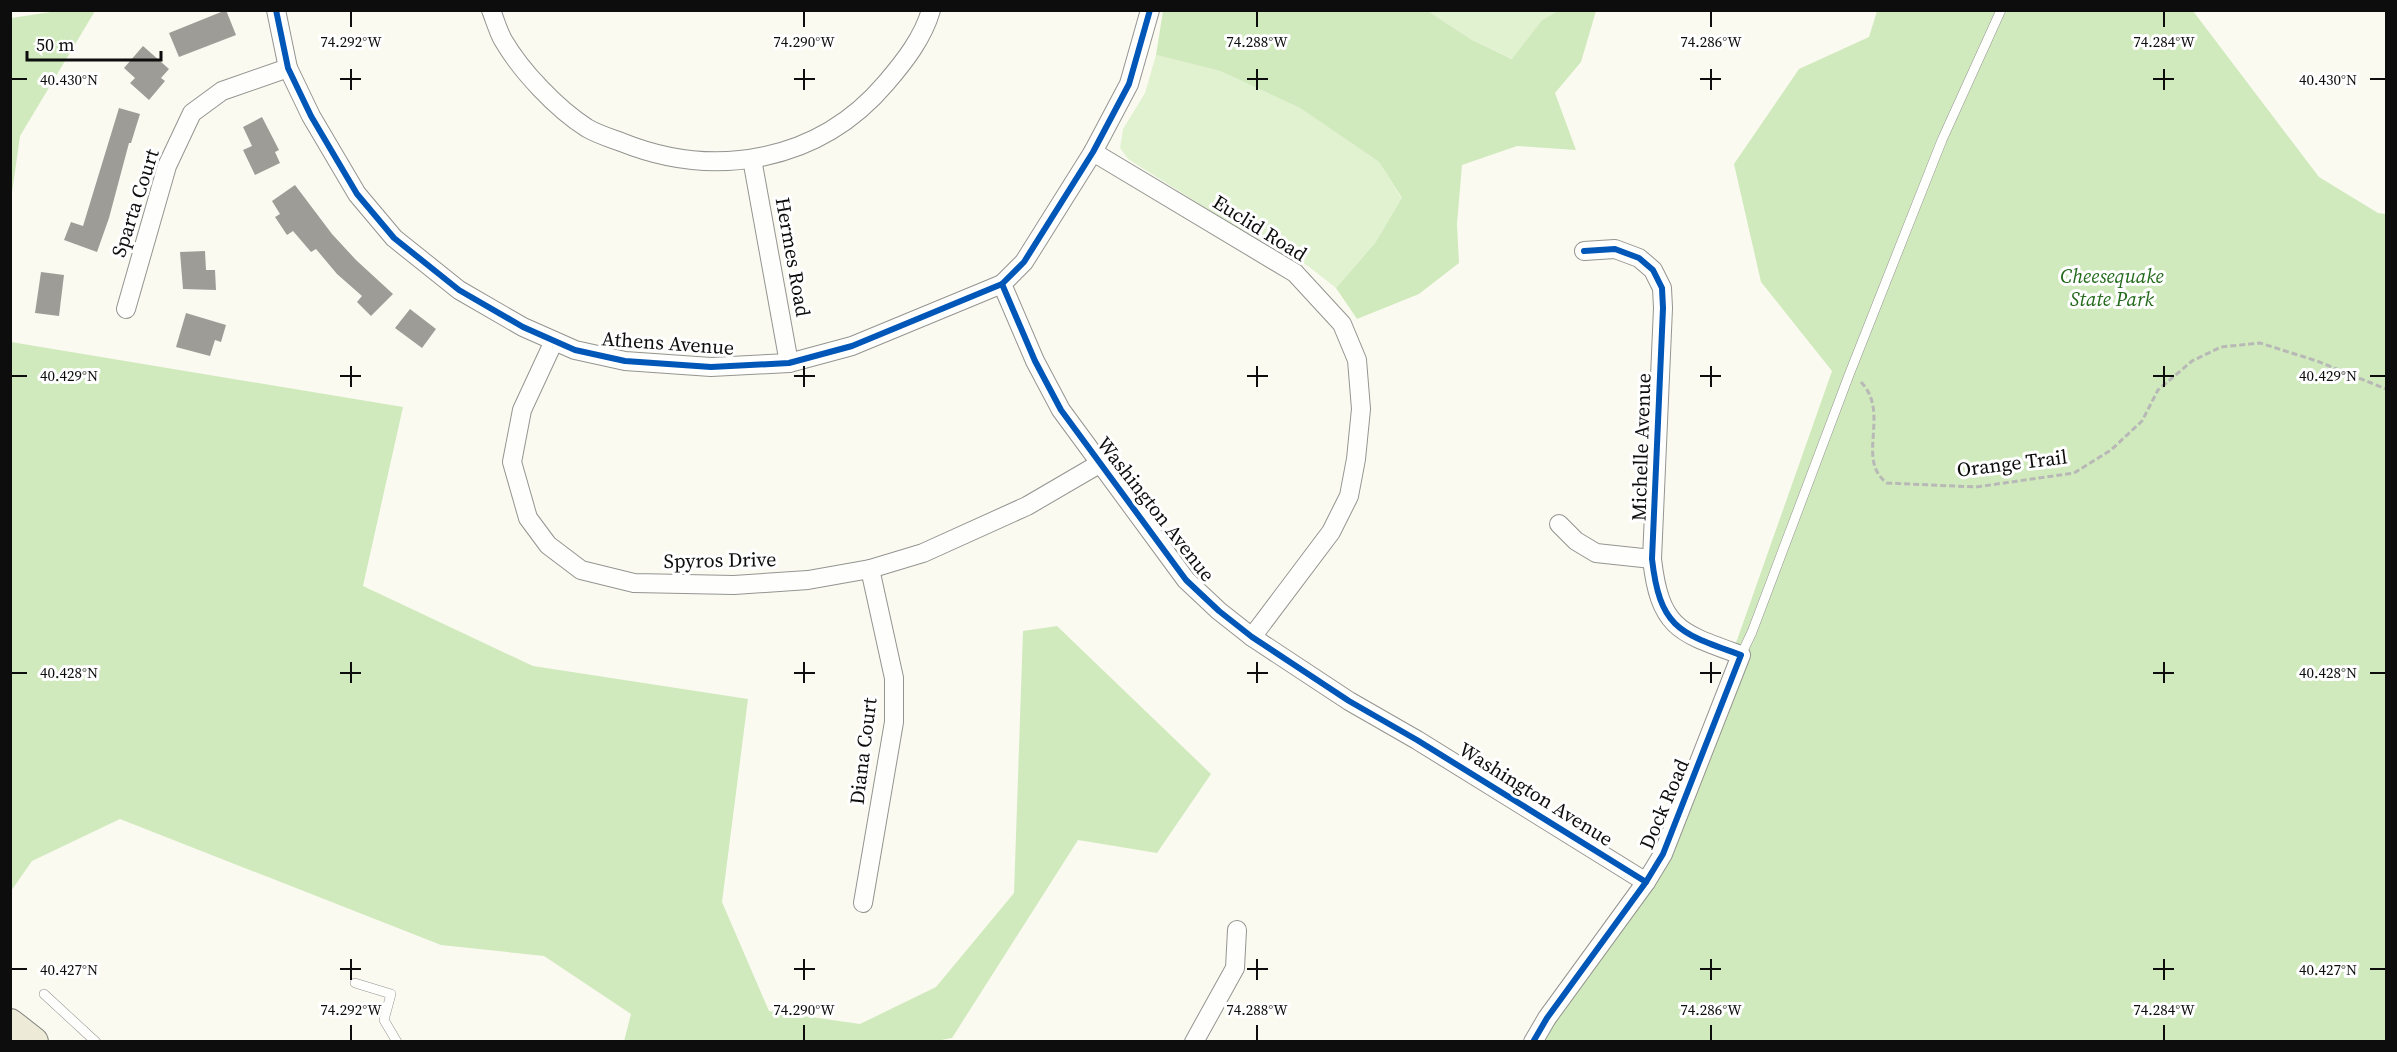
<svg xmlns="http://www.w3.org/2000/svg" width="2397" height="1052" font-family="'Source Serif 4',serif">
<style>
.green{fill:#e1f2d0}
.forest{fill:#d0eabd}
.building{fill:#9e9c97}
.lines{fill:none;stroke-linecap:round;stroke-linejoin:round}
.service-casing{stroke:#949490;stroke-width:10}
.minor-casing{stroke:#949490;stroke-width:20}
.primary-casing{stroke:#81817d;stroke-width:32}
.path{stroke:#b8b8b6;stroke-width:3;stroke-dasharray:6 3;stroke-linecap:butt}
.service{stroke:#fefefd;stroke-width:9}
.minor{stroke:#fefefd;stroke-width:18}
.primary{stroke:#edead8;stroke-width:30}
.cycleway-casing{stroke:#fff;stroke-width:10}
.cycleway{stroke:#0057b8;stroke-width:6}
.ticks{fill:none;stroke:#0d0d0d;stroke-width:2}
.labels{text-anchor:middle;stroke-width:6;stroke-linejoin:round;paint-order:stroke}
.street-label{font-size:20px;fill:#0d0d0d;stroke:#fff}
.park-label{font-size:20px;font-style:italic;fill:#22691a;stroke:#fff}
.ticks-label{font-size:15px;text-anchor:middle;fill:#0d0d0d;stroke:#fff;stroke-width:6;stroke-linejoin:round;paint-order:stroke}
</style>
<rect width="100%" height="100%" fill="#fbfaf1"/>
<g class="green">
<path d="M1428,11V10L1558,11L1542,20L1513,59L1472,40Z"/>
<path d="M1156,55L1220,71L1300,108L1379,162L1402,199L1375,243L1336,288L1308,266L1236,227L1128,159L1120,148L1123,129L1145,93Z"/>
</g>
<g class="forest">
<path d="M51,11H95L20,136L11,200V18L51,12Z"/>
<path d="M1163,11H1428L1472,40L1512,59L1542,20L1558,11H1596L1581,62L1555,93L1576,150L1517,146L1462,165L1457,224L1459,263L1419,294L1357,319L1336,288L1375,243L1402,198L1379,162L1300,108L1220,71L1156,55Z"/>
<path d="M1877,11H2193L2319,177L2378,213L2386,214V1041L1538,1042L1670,830L1832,371L1761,282L1734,164L1799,69L1869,37Z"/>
<path d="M11,342L403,407L363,586L533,666L748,699L722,902L769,1011L860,1024L936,987L1014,893L1023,631L1057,626L1211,774L1157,853L1078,840L952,1038L936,1041H624L631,1014L544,956L441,945L120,819L32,861L11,891Z"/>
</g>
<g class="building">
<path d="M226,10L236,35L179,57L169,33Z"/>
<path d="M143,46L169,69L161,78L165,81L149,100L130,83L135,78L124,68Z"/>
<path d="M119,108L140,114L131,143H129L109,218L97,252L64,240L71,222L83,226Z"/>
<path d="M262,117L279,150L275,152L280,163L255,175L243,150L252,146L243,127Z"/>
<path d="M295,185L332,234L356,260L393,294L371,316L357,302L362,296L337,274L316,249L311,252L293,231L287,235L275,217L280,214L272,201Z"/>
<path d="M205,251L206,270H215L216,290L183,289L180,252Z"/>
<path d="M41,272L64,275L59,316L35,313Z"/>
<path d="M410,309L436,329L422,348L395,328Z"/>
<path d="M186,313L226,325L221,342L215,340L210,356L176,347Z"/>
</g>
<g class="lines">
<g class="service-casing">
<g id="service">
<path d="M1741,655L1752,632L1849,375L1942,140L2001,10"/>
<path d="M355,983L391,994L384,1020L397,1042"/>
<path d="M44,994L96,1042"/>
</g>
</g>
<g class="minor-casing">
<g id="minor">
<path d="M276,10L288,68L311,116L357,194L394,238L459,290L523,327L575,350L625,361L711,367L789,363L852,346L1002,284"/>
<path d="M491,10C495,20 498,31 503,40C521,71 557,109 587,128C597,134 610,138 621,142C715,180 819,162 886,83C904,62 923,38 931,10"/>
<path d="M1150,10L1129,84L1093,152L1024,262L1002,284L1035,361L1061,410L1186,580L1219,611L1252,637L1349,701L1417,740L1646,882"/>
<path d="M1093,152L1295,273L1342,324L1357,360L1361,409L1356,459L1349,496L1331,532L1252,637"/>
<path d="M752,159L789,363"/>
<path d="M126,309L167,166L192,113L222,91L288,68"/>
<path d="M554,341L522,410L512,462L528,518L548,545L581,570L634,583L734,585L808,580L870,569L923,553L1027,506L1099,464"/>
<path d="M1559,524L1576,541L1596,553L1652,559"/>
<path d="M863,903L894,722V678L870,569"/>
<path d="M1194,1042L1235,968L1237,930"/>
<path d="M1533,1042L1547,1018L1646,882L1663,854L1741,655C1680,633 1660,629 1652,559L1663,308L1662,288L1653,270L1639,258L1615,249L1584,251"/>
</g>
</g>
<g class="primary-casing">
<path id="primary" d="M10,1024L33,1042"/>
</g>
<path class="path" d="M1861,382C1891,413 1855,460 1887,483L1976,487L2074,473L2111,450L2142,421L2158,390L2192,361L2221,347L2260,343L2317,361L2386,389"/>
<use href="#service" class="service"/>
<use href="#minor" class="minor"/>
<use href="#primary" class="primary"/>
<g class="cycleway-casing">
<g id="cycleway">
<path d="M276,10L288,68L311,116L357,194L394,238L459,290L523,327L575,350L625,361L711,367L789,363L852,346L1002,284"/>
<path d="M1150,10L1129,84L1093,152L1024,262L1002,284L1035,361L1061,410L1186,580L1219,611L1252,637L1349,701L1417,740L1646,882"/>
<path d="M1533,1042L1547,1018L1646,882L1663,854L1741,655C1680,633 1660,629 1652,559L1663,308L1662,288L1653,270L1639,258L1615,249L1584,251"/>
</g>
</g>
<use href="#cycleway" class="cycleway"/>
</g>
<path class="ticks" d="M351,12V27M804,12V27M1257,12V27M1711,12V27M2164,12V27M351,69V90M804,69V90M1257,69V90M1711,69V90M2164,69V90M12,79H27M340,79H361M794,79H815M1247,79H1268M1700,79H1721M2153,79H2174M2370,79H2385M351,366V387M804,366V387M1257,366V387M1711,366V387M2164,366V387M12,376H27M340,376H361M794,376H815M1247,376H1268M1700,376H1721M2153,376H2174M2370,376H2385M351,662V683M804,662V683M1257,662V683M1711,662V683M2164,662V683M12,673H27M340,673H361M794,673H815M1247,673H1268M1700,673H1721M2153,673H2174M2370,673H2385M351,959V980M804,959V980M1257,959V980M1711,959V980M2164,959V980M12,969H27M340,969H361M794,969H815M1247,969H1268M1700,969H1721M2153,969H2174M2370,969H2385M351,1025V1040M804,1025V1040M1257,1025V1040M1711,1025V1040M2164,1025V1040"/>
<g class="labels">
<g class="street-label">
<text transform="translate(135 203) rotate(-72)" y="7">Sparta Court</text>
<text transform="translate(1260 228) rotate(32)" y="7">Euclid Road</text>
<text transform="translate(793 257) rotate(80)" y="7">Hermes Road</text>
<text transform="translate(668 343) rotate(4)" y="7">Athens Avenue</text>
<text transform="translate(1641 447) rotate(-88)" y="7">Michelle Avenue</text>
<text transform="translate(2012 463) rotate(-7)" y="7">Orange Trail</text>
<text transform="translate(1156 509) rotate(52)" y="7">Washington Avenue</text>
<text transform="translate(720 560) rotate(-1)" y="7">Spyros Drive</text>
<text transform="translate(863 751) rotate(-83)" y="7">Diana Court</text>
<text transform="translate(1536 794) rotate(32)" y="7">Washington Avenue</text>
<text transform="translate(1664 804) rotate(-67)" y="7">Dock Road</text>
</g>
<g class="park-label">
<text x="2112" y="283">Cheesequake<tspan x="2112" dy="23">State Park</tspan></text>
</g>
</g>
<g class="ticks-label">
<text x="351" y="47">74.292°W</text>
<text x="804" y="47">74.290°W</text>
<text x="1257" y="47">74.288°W</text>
<text x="1711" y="47">74.286°W</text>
<text x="2164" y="47">74.284°W</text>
<text x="69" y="85">40.430°N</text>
<text x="2328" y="85">40.430°N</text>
<text x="69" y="381">40.429°N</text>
<text x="2328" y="381">40.429°N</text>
<text x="69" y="678">40.428°N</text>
<text x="2328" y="678">40.428°N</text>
<text x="69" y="975">40.427°N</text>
<text x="2328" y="975">40.427°N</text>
<text x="351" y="1015">74.292°W</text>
<text x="804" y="1015">74.290°W</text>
<text x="1257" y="1015">74.288°W</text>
<text x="1711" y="1015">74.286°W</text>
<text x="2164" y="1015">74.284°W</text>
</g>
<rect width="2397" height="1052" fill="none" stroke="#0d0d0d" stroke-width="24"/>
<path d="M27 51v9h134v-9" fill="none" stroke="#0d0d0d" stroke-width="3"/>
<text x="36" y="51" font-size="18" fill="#0d0d0d" stroke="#ffffff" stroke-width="4.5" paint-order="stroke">50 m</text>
</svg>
